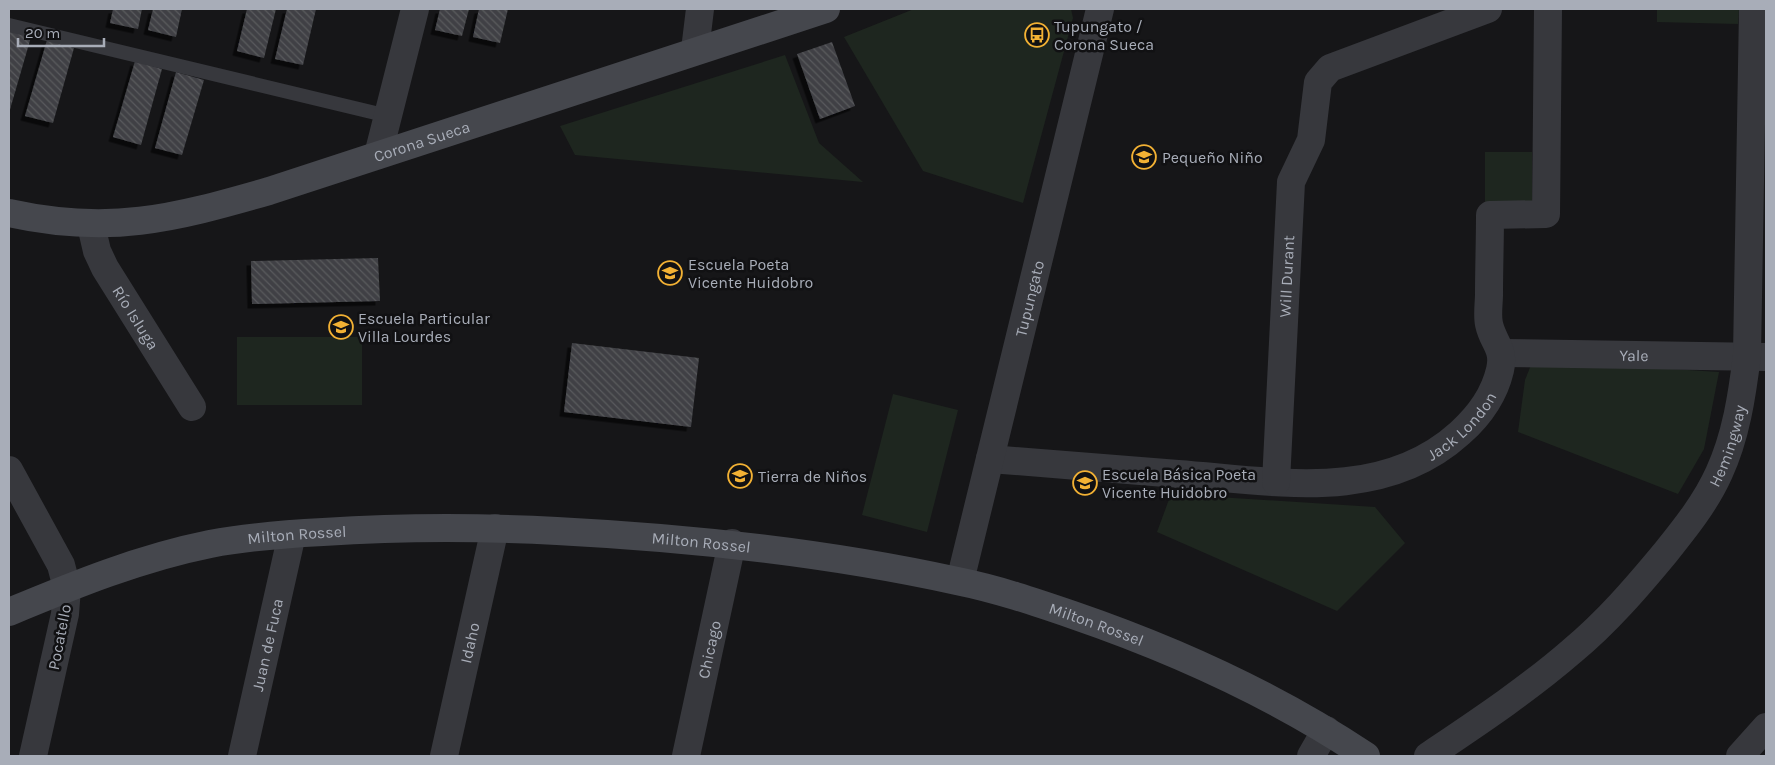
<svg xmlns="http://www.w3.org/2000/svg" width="1775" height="765" font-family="Karla,sans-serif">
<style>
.green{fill:#1e261f}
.building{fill:url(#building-back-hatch);filter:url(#shadow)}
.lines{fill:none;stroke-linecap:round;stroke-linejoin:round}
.lane{stroke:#37383d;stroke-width:14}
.street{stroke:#37383d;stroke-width:28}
.secondary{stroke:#45474d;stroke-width:28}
.labels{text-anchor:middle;stroke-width:5;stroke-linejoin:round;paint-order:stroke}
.poi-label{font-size:16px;fill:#a8adb8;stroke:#111113;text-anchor:start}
.street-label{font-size:16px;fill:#a8adb8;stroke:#111113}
</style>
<defs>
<pattern id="building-back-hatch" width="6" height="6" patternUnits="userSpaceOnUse" patternTransform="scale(1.25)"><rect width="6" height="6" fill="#404145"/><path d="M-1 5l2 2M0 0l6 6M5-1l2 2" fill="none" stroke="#595a5e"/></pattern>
<filter id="shadow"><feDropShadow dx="-4.5" dy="4.5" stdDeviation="0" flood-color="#0009"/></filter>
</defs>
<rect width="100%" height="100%" fill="#161618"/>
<g class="green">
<path d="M914,9H1071L1073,18L1023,203L923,171L844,37Z"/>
<path d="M1657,9H1739L1738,24L1657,22Z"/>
<path d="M785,55L819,143L863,182L575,155L560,126Z"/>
<path d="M1485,152H1532V204L1485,205Z"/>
<rect x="237" y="337" width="125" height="68"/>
<path d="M1533,360L1719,372L1704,449L1678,494L1518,432L1525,380Z"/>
<path d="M893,394L958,410L927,532L862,515Z"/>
<path d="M1171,494L1375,507L1405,543L1337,611L1157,532Z"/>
</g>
<g class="building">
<path d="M113,9H142L138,29L110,23Z"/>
<path d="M153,9H182L176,37L148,30Z"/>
<path d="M247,9H276L264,58L237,51Z"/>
<path d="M287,9H316L303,65L275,59Z"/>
<path d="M440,9H469L462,36L435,30Z"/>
<path d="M479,9H508L500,43L473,37Z"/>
<path d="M9,31L31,37L9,113Z"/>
<path d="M47,40L74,48L53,123L25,116Z"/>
<path d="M832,42L855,106L820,119L797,54Z"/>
<path d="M135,61L162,69L141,145L113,137Z"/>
<path d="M176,72L204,80L182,155L155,148Z"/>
<path d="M378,258L380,301L252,304L251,261Z"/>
<path d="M572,343L699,358L691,427L564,412Z"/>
</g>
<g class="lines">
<path class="lane" d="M9,25L388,116"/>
<g class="street">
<path d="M695,50L700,9"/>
<path d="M378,155L415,9"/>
<path id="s1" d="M91,225L97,251L105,268L192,407"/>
<path id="s2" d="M1502,353L1766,357"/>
<path id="s3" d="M990,459C1053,464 1115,469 1178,474C1273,481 1382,504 1460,433C1479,416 1494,396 1500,370C1505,348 1493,343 1489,324C1487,315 1489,303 1489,294C1489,268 1490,241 1490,215L1546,214L1548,9"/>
<path d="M9,470L61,565L67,588L65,614L33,756"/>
<path id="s4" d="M1276,482L1291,182L1311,140L1318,82L1330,68L1488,9"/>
<path id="s5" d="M960,581L1100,9"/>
<path id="s6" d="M242,756L292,534"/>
<path id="s7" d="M444,756L495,528"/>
<path id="s8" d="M686,756L732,543"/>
<path d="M1311,756L1326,730"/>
<path id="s9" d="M1428,756C1477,723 1527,690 1572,651C1607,622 1637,587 1666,552C1686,527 1706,502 1719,473C1736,436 1742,396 1747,355L1753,9"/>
<path d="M1740,756L1766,727"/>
</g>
<g class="secondary">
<path id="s10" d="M9,213C109,235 172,219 269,191L826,9"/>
<path id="s11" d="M9,612C74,585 140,558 210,544C247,537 285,534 323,532C401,527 479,527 557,531C692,538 825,552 957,581C997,589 1035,602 1073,615C1175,650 1276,696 1366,756"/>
</g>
</g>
<defs>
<g id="bus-ring" transform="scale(1.25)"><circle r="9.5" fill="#111113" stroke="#f2b134" stroke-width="1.5"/><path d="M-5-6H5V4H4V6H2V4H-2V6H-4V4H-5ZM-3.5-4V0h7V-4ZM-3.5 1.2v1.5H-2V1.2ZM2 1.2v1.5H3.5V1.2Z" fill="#f2b134"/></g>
<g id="school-ring" transform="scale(1.25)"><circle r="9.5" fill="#111113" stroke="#f2b134" stroke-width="1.5"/><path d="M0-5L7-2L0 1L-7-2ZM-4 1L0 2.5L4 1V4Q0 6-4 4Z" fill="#f2b134"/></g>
</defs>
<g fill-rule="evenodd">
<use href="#bus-ring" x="1037" y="35"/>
<use href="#school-ring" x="1144" y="157"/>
<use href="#school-ring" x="670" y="273"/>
<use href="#school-ring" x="341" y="327"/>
<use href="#school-ring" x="740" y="476"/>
<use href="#school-ring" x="1085" y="483"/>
</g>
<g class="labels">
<g class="poi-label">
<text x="1054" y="32">Tupungato /<tspan x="1054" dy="18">Corona Sueca</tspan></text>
<text x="1162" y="163">Pequeño Niño</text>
<text x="688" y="270">Escuela Poeta<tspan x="688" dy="18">Vicente Huidobro</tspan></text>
<text x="358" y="324">Escuela Particular<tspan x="358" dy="18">Villa Lourdes</tspan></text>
<text x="1102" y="480">Escuela Básica Poeta<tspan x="1102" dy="18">Vicente Huidobro</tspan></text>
<text x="758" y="482">Tierra de Niños</text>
</g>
<g class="street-label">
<text dy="6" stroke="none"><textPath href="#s10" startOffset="425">Corona Sueca</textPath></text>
<text dy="6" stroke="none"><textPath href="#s4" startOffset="206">Will Durant</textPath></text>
<text dy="6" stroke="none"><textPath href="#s5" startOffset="291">Tupungato</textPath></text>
<text dy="6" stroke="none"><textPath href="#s1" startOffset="104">Río Isluga</textPath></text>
<text dy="6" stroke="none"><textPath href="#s2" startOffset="132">Yale</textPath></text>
<text dy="6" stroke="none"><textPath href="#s3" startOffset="489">Jack London</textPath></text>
<text dy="6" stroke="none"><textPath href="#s9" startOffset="439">Hemingway</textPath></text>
<text dy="6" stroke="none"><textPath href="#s11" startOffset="300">Milton Rossel</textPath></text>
<text dy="6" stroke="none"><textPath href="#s11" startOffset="705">Milton Rossel</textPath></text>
<text dy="6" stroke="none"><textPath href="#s11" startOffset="1110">Milton Rossel</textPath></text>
<text transform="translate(59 637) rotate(-79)" y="6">Pocatello</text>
<text dy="6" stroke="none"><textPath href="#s7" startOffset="116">Idaho</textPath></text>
<text dy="6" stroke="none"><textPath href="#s6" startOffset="114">Juan de Fuca</textPath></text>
<text dy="6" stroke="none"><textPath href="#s8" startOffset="109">Chicago</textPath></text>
</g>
</g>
<rect width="1775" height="765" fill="none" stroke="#a8adb8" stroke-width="20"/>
<path d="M18 38v8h86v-8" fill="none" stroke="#a8adb8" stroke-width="2.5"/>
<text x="25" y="38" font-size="15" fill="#a8adb8" stroke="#111113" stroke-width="4" paint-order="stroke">20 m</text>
</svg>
